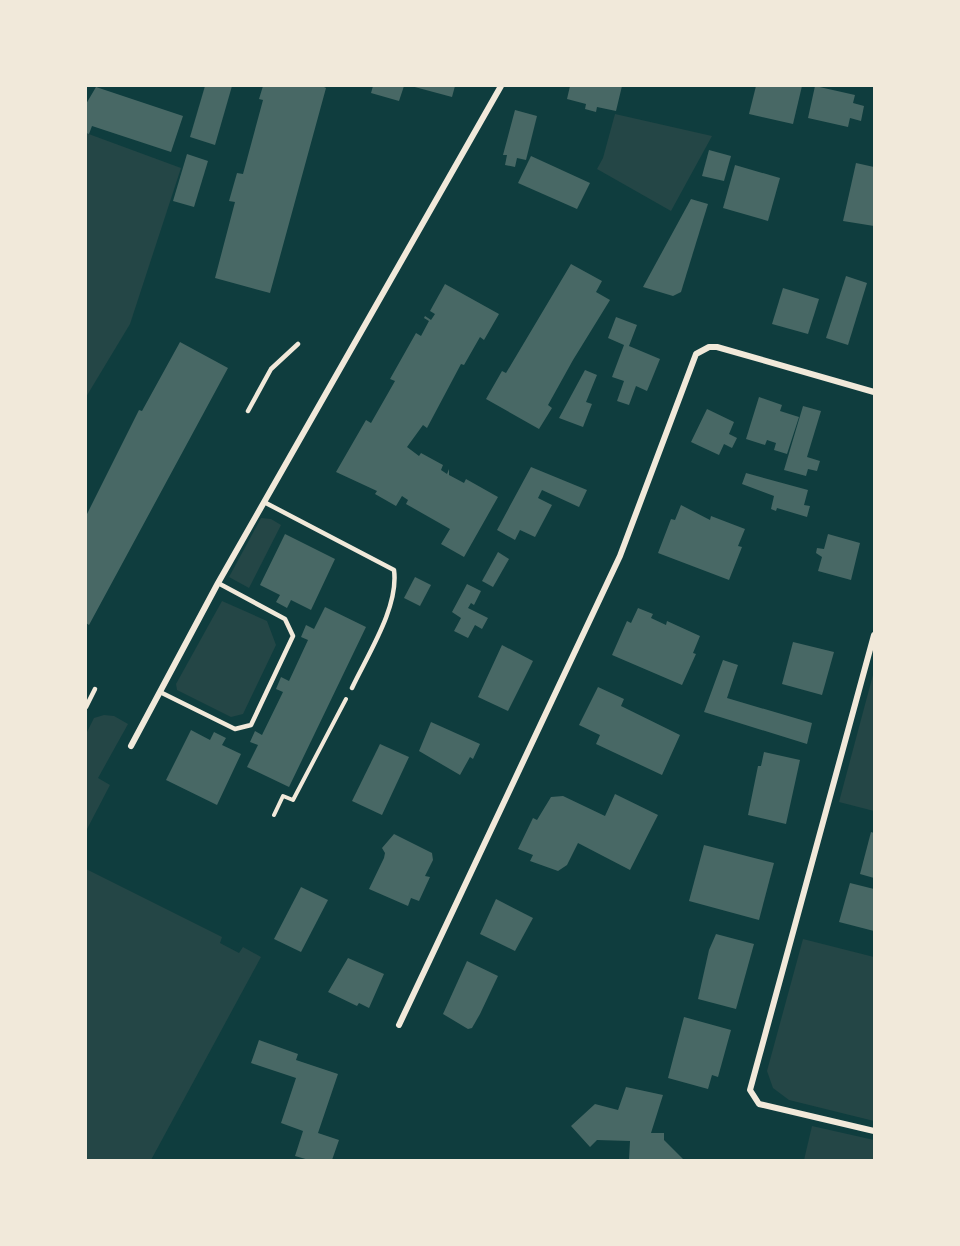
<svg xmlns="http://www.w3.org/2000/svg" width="960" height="1246" font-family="'PT Sans Narrow',sans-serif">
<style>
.green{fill:#244646}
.building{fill:#486865}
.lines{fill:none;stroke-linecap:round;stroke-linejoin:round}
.path{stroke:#f1e9da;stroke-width:4}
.service{stroke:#f1e9da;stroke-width:4.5}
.minor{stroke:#f1e9da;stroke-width:6}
</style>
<rect width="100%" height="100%" fill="#0f3d3e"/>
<g class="green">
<path d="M615,114L712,136L671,211L597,169L603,158Z"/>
<path d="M86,133L181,168L130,324L86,397Z"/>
<path d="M261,518L271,519L281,525L249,588L229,577Z"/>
<path d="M222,601L267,621L276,645L243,714L231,717L177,690L176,684Z"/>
<path d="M874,671V811L839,802Z"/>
<path d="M104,715L114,716L128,724L98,778L110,785L86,831V734L94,718Z"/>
<path d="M86,869L222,937L220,943L239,953L243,947L261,957L151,1160H86Z"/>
<path d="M803,939L874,957V1121L789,1100L773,1088L767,1071Z"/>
<path d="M812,1126L874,1140V1160H804Z"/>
</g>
<g class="building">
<path d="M205,86H232L215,145L190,137Z"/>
<path d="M263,86H322L326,88L270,293L215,278L235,202L229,201L237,173L243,174L263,100L259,99Z"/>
<path d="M373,86H404L399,101L371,93Z"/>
<path d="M411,86H455L452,97Z"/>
<path d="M570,86H622L616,111L597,107L596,112L585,109L586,104L567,99Z"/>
<path d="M756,86H802L793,124L749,114Z"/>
<path d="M815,86L855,95L853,103L864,106L861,121L850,118L848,127L808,118Z"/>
<path d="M96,87L183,116L171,152L92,126L89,134L86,133V104Z"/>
<path d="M515,110L537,116L526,160L517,158L515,167L505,165L507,155H503Z"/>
<path d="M709,150L731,156L724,181L702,176Z"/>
<path d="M187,154L208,161L194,207L173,201Z"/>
<path d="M531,156L590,183L577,209L518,183Z"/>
<path d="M856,163L874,167V226L843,221Z"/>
<path d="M735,165L780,178L768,221L723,208Z"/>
<path d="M691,199L708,204L681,292L673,296L643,287Z"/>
<path d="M571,264L602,281L596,292L610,300L573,360L548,405L552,408L539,429L486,399L502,371L506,373Z"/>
<path d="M846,276L867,283L848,345L826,338Z"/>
<path d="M445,284L499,314L484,340L480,337L464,365L461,364L427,428L423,425L407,447L419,456L421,453L443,465L441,470L447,474L449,469V475L464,483L466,479L498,497L464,557L441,544L450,529L406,504L408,500L402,496L396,506L375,494L377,491L336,472L366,420L371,423L395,381L390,379L416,333L421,336L429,321L424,318L425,316L431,320L435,314L430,311Z"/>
<path d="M783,288L819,299L808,334L772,324Z"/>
<path d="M616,317L637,325L629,346L660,359L647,391L636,386L629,405L617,401L624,381L612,377L624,345L608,338Z"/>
<path d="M180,342L228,368L89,625L86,623V516L139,410L142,411Z"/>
<path d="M585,370L597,375L586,402L592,404L583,427L559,418Z"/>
<path d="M759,397L782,405L780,411L799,417L787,454L774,450L776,443L767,440L765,445L746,439Z"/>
<path d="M803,406L821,411L807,457L820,461L817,471L808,469L806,476L784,470Z"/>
<path d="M707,409L734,422L729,434L737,438L732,448L724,444L719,455L691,442Z"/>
<path d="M531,467L587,490L579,507L542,490L538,498L552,505L535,537L520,530L515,540L497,530Z"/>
<path d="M746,473L808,490L804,505L810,506L807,517L777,508L776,511L771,509L774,496L742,484Z"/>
<path d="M681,505L710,520L711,516L745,529L738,546L742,547L729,580L658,553L671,519L675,520Z"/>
<path d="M285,534L335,559L311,610L291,600L287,608L276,602L280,595L260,585Z"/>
<path d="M828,534L860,543L851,580L818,571L822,557L816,553L817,548L824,549Z"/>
<path d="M498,552L509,559L493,587L482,581Z"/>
<path d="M415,577L431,585L420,606L404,598Z"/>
<path d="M467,584L481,591L474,605L471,603L468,608L488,618L482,629L475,625L468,638L454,631L461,618L452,612Z"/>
<path d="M325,607L366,627L289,787L247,767L258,745L250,742L255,731L262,735L283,692L276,689L281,677L289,681L308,640L301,637L306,625L314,629Z"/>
<path d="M638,608L653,614L651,618L666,625L667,621L700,636L693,653L696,654L682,685L612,655L627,621L631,623Z"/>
<path d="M793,642L834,652L822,695L782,684Z"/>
<path d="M502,645L533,661L508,711L478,697Z"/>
<path d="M723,660L738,665L727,698L812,723L807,744L704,712Z"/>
<path d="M598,687L624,699L621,706L680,735L662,775L596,744L600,735L579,725Z"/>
<path d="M431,722L480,744L473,759L470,757L460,775L419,751Z"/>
<path d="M191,730L210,740L214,732L226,738L222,745L241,754L217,805L166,780Z"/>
<path d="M380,744L409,757L382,815L352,801Z"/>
<path d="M764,752L800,760L786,824L748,815L758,766H761Z"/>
<path d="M615,794L658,815L630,870L578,843L567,865L558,871L530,861L533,855L518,849L533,818L537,820L551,797L563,796L605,816Z"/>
<path d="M871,832L874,833V878L860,874Z"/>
<path d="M394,834L432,853L433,860L425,876L430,877L419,901L411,898L408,906L369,889L384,858L385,853L382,848Z"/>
<path d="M704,845L774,863L759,920L689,901Z"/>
<path d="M850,883L874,889V931L839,922Z"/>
<path d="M301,887L328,900L301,952L274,939Z"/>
<path d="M496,899L533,918L515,951L480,934Z"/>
<path d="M716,934L754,944L736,1009L698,999L709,950Z"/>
<path d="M348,958L384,974L369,1008L359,1003L357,1006L328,992Z"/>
<path d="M467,961L498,976L480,1014L472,1028L468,1029L443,1014Z"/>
<path d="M684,1017L731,1030L718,1077L712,1075L708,1089L668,1078Z"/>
<path d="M259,1040L298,1054L296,1060L338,1074L318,1133L339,1140L332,1160H309L295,1156L303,1131L281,1123L296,1078L251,1063Z"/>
<path d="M626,1087L663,1095L651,1133H664V1140L684,1160H629L630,1141L597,1140L590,1147L571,1126L595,1104L618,1110Z"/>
</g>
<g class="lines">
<path class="path" d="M274,815L283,796L293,800L346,699"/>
<g class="service">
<path d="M248,411L271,369L298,344"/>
<path d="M264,502L394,570C399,607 368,654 352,688"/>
<path d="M160,692L235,729L251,725L293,636L285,619L218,583"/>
<path d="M86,707L95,689"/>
</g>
<g class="minor">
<path d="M874,635L750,1090L759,1104L874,1131"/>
<path d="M131,746L218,583L501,86"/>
<path d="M399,1025L620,556L696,354L709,347H717L874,392"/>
</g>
</g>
<rect width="960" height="1246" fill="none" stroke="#f1e9da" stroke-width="174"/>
</svg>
